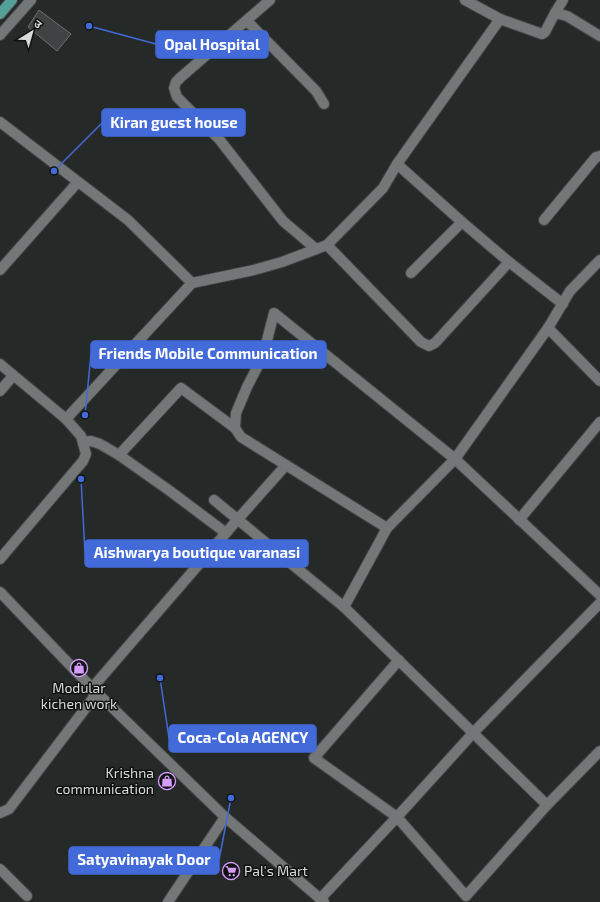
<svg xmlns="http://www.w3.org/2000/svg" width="600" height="902" font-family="'Exo 2','Noto Sans Devanagari',sans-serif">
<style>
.building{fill:#404343;stroke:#6c7070}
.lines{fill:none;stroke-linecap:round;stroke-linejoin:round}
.minor-casing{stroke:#434645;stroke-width:12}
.tertiary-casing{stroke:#434645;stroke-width:12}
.primary-casing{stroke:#434645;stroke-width:12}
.minor{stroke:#737777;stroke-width:10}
.tertiary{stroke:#737777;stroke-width:10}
.primary{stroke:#549f97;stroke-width:10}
.labels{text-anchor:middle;stroke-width:3;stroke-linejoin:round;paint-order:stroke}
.poi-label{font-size:14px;fill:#d8dbda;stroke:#101111}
.leader{fill:none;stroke:#426ad8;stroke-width:1.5}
.callout-dot{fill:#426ad8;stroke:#101111;stroke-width:1.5}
.callout{fill:#426ad8;stroke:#426ad8;stroke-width:1.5}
.callout-label{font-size:15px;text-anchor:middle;font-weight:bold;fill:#fff}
</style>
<rect width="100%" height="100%" fill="#252928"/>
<path class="building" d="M39,10L71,34L57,51L28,27Z"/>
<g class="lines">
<g class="minor-casing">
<g id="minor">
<path d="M270,0L181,77L176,82L174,88L177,97L219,139L283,221L316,249"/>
<path d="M465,0L500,19L542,34L545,32L555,13L567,16L600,36"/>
<path d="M555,13L563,0"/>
<path d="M247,21L316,91L324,104"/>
<path d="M0,122L128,220L192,283"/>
<path d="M397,164L462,222L509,262L563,304"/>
<path d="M544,220L596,157L600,156"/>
<path d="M327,245L421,342L429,346L435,343L509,262"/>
<path d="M600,260L570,291L548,328L455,459L387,528L344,607L547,805L600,751"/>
<path d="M0,270L77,183"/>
<path d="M411,273L462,222"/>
<path d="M548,328L600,381"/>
<path d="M0,364L66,419L81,436L86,454L83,461L0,559"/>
<path d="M0,391L13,376"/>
<path d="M66,419L192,283L254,270L282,262L327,245L383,188L397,164L500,19"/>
<path d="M83,442L91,441L100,444L119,455L170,491L226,533"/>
<path d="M119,455L181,388L235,428"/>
<path d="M214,500L344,607"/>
<path d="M519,520L600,422"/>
<path d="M387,528L241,437L235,428L236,413L247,387L263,356L274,313L455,459L600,595"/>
<path d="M0,592L92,688L225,817L324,902"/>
<path d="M399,660L314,758L397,817L466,896L547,805"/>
<path d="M0,813L9,809L94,697L92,688L238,519L286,465"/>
<path d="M0,869L27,896"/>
<path d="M320,899L397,817L474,732L600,603"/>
<path d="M168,902L225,817"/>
</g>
</g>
<g class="tertiary-casing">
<path id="tertiary" d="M0,35L31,0"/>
</g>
<g class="primary-casing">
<path id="primary" d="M0,14L12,0"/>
</g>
<use href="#minor" class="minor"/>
<use href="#tertiary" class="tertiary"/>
<use href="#primary" class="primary"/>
</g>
<defs>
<g id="shop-ring" transform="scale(0.9)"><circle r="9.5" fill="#101111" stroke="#d59cfb" stroke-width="1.5"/><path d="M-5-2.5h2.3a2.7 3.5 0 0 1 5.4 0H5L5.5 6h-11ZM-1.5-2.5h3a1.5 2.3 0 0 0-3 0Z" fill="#d59cfb"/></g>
<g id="supermarket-ring" transform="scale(0.9)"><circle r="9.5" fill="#101111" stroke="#d59cfb" stroke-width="1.5"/><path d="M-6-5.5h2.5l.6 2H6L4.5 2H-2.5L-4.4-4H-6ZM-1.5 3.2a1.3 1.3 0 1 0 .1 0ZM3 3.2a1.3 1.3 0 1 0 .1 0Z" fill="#d59cfb"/></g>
</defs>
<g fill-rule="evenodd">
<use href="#shop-ring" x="79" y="668"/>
<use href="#shop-ring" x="167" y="781"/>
<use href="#supermarket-ring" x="231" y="871"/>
</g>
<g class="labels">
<g class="poi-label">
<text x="79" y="693">Modular<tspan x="79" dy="16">kichen work</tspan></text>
<text x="154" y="778" text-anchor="end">Krishna<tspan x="154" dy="16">communication</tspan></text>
<text x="244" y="876" text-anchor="start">Pal's Mart</text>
</g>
</g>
<path class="leader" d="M89 26L156 44M54 171L102 123M85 415L91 354M81 479L85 553M160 678L169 738M231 798L219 860"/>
<g class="callout-dot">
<circle cx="89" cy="26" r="4"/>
<circle cx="54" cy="171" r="4"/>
<circle cx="85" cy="415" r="4"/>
<circle cx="81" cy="479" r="4"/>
<circle cx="160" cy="678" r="4"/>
<circle cx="231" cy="798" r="4"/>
</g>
<g class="callout">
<rect x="156" y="31" width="112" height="27" rx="4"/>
<rect x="102" y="109" width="143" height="27" rx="4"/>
<rect x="91" y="341" width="235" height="27" rx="4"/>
<rect x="85" y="540" width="223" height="27" rx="4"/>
<rect x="169" y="725" width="147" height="27" rx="4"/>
<rect x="69" y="847" width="150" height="27" rx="4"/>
</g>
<g class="callout-label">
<text x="212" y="50">Opal Hospital</text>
<text x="174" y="128">Kiran guest house</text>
<text x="208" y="359">Friends Mobile Communication</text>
<text x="197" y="558">Aishwarya boutique varanasi</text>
<text x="243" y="743">Coca-Cola AGENCY</text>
<text x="144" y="865">Satyavinayak Door</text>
</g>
<g transform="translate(32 32) rotate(37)" stroke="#101111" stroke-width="3" paint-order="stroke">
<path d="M0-3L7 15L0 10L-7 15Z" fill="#d8dbda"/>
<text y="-6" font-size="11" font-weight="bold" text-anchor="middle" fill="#d8dbda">उ</text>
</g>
</svg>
